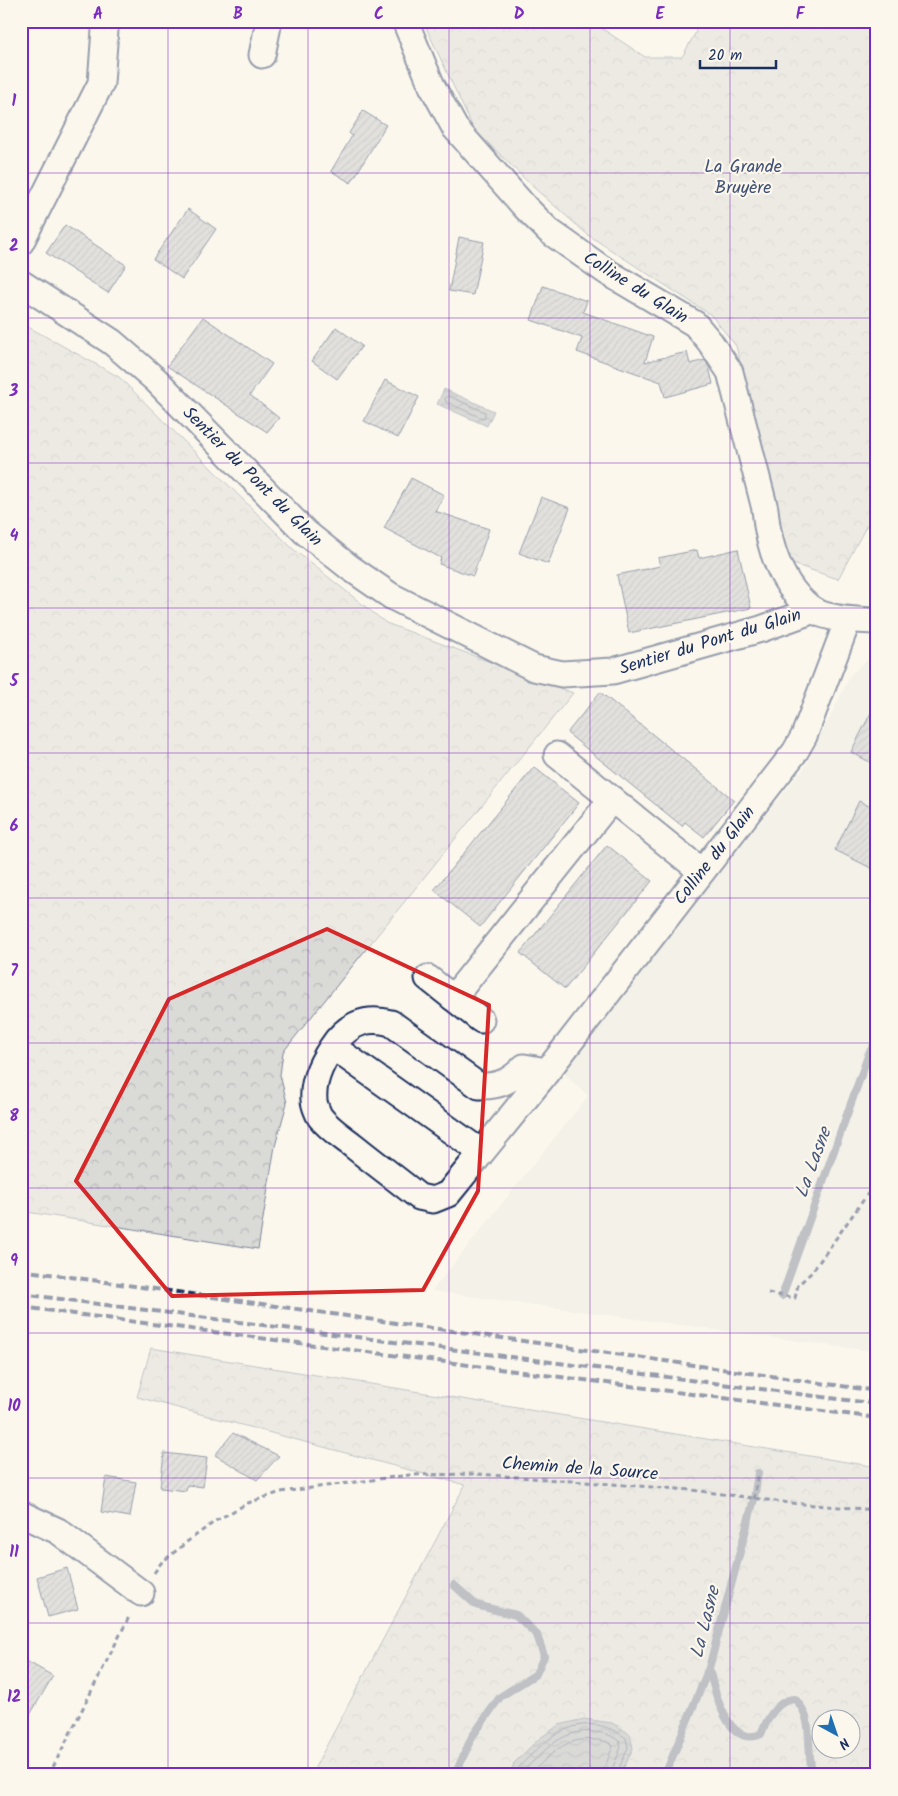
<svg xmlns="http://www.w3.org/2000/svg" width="898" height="1796" font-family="Kalam,sans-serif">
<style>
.built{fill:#eae8e2}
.forest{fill:url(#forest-crowns);stroke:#7a849a;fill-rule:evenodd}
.water{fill:url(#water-waves);stroke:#747e96}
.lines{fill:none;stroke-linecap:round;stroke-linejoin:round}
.shore{stroke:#566483;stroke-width:1}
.stream{stroke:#747e96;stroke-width:8}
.building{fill:url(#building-hatch);stroke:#1b2f5e}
.minor-casing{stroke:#1b2f5e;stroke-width:29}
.path{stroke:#1b2f5e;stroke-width:3;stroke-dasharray:5 4;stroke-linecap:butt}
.minor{stroke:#fbf7ec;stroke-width:25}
.rail{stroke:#1b2f5e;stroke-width:4;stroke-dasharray:8 4;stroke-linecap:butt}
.marked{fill:none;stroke:#d62828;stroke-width:4;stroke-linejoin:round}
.grid{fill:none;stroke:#7b2cbf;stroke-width:1;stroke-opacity:0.55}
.labels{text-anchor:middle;stroke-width:4.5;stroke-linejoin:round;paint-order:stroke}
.park-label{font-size:18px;fill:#415176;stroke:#fbf7ec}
.street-label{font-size:18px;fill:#1b2f5e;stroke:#fbf7ec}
.water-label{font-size:19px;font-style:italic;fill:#47577a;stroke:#fbf7ec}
.neatline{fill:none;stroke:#7b2cbf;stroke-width:2}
.grid-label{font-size:16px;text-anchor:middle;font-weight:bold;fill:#7b2cbf}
</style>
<defs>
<pattern id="forest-crowns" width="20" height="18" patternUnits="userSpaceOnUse" patternTransform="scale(1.25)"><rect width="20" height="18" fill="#dadad7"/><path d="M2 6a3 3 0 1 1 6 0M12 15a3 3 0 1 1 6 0" fill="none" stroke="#babbbb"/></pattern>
<pattern id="water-waves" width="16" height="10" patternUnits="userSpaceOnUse" patternTransform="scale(1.25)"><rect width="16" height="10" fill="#afb3bb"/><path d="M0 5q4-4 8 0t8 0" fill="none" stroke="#8e929b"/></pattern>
<pattern id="building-hatch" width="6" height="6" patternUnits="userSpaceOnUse" patternTransform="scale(1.25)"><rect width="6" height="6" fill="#c3c5c9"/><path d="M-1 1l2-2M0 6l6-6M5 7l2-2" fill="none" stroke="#9ea0a6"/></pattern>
</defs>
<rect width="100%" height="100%" fill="#fbf7ec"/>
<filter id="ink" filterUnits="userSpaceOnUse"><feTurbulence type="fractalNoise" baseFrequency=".02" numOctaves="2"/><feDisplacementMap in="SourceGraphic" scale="10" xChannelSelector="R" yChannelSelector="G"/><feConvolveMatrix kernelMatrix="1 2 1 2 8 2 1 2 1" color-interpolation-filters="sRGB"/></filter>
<g filter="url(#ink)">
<path class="built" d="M877,651V1352L432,1291L588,1096L561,1071L807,764L851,674Z"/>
<g class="forest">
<path d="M423,21H574L595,24L645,57H682L696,32L694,21H877V506L838,579L790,563L736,346L711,315L588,235L533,187L473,128Z"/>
<path d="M21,323L119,377L293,549L386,623L573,693L283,1052L280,1075L287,1103L275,1146L258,1249L21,1211Z"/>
<path d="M151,1348L877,1467V1775H717L715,1772L709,1775H620L633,1748L540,1738L514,1763L510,1775H311L465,1485L137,1397ZM820,1718H850V1748H820Z"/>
</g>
<g class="water">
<path d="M444,389L494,411L487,426L437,404Z"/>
<path d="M584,1719L612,1723L630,1734L633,1748L620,1775H510L514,1763L540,1738L559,1725Z"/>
</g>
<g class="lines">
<g class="shore">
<path d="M449,396L485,412V417L482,418L446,402L445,399Z"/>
<path d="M515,1775C519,1765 525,1761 532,1754C559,1727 591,1712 626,1738L628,1748L616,1775"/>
<path d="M522,1775L524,1770C546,1750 562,1728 595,1732C605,1733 612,1735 620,1742L621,1747L610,1775"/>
<path d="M530,1775C549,1755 566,1736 595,1740C602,1740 607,1741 613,1746L602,1775"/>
</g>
<g class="stream">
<path d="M782,1296L869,1053L877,1041"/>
<path d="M454,1585L476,1605L516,1615L537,1635L544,1656L536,1674L500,1697L472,1737L455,1775"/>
<path d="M709,1668C714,1691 728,1749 761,1734C767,1719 777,1699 795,1699C816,1720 805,1749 813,1775"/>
<path d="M665,1775L709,1668L754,1499L758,1473"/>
</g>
</g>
<g class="building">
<path d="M363,111L386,125L351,183L331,171L352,136L349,133Z"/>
<path d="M188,209L216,229L182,279L153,259Z"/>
<path d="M65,225L126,265L108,293L46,253Z"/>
<path d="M459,237L484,242L473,295L449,291Z"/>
<path d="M543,286L587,301L583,312L653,337L645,362L687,352L690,364L705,360L709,367L713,384L665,397L661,382L577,352L582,338L531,320Z"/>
<path d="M203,317L272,364L250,395L279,418L267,432L167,366Z"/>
<path d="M336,327L362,346L337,379L312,361Z"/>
<path d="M385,380L419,397L398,438L364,421Z"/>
<path d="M411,478L444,495L435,511L489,529L473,576L439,564L441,558L384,528Z"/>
<path d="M541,497L570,508L548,564L519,553Z"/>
<path d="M738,549L751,608L629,633L617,575L660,566L658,558L697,550L699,558Z"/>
<path d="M600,692L734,800L704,837L685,822L682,826L567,733Z"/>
<path d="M877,701V766L851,752Z"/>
<path d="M534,767L579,803L480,927L434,890Z"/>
<path d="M859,801L877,810V871L835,850Z"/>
<path d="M607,845L652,881L565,989L520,953Z"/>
<path d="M233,1433L279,1456L257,1480L215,1455Z"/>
<path d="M164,1453L207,1458L203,1487L187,1485L186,1491L160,1488Z"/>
<path d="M106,1477L136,1482L130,1517L101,1512Z"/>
<path d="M67,1568L78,1609L48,1617L37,1577Z"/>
<path d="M21,1658L53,1676L21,1730Z"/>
</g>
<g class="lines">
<g class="minor-casing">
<g id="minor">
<path d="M405,21L432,86L455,128L525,207L549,231L607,272L695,324L710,342L730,372L765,509C768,546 781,587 813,610C828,620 859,620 877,621"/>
<path d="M262,55L269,21"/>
<path d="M21,242L101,83L105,30"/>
<path d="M21,283L112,342L156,380L305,532L349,567L391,596L534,668L562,674L613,671L761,629L814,610"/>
<path d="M557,755L701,871"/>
<path d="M428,978L481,1020"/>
<path d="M453,998L612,799"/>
<path d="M333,1047L481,1152"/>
<path d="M546,1071L524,1067C511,1081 498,1087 479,1086L391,1023C369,1017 352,1022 337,1040C325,1056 312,1078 314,1100C314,1104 318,1114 320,1117C329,1129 344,1138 355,1147C376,1164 398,1180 419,1197L433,1200L448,1194L542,1078L795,752L804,736L848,620"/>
<path d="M21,1514L58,1531L141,1593"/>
</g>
</g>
<g class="path">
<path d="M768,1293L795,1298L798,1285L812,1272L877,1181"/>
<path d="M754,1499L758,1473"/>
<path d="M154,1573L161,1563L188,1541L217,1520L248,1503L281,1492L409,1475L477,1474L692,1490L790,1503L877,1510"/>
<path d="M49,1775L130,1615"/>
</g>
<use href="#minor" class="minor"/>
<g class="rail">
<path d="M21,1270L877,1391"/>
<path d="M21,1294L877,1404"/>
<path d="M21,1307L877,1418"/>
</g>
</g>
</g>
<path d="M0 0H898V1796H0ZM327,929L489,1005L478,1191L423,1290L172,1296L76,1181L169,999Z" fill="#fbf7ec" fill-opacity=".55" fill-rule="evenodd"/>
<path class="marked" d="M327,929L489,1005L478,1191L423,1290L172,1296L76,1181L169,999Z"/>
<path class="grid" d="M168,21V1775M308,21V1775M449,21V1775M590,21V1775M730,21V1775M21,173H877M21,318H877M21,463H877M21,608H877M21,753H877M21,898H877M21,1043H877M21,1188H877M21,1333H877M21,1478H877M21,1623H877"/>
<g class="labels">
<g class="park-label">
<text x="743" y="172">La Grande<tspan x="743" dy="21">Bruyère</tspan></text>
</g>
<g class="street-label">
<text transform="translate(636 287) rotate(32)" y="6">Colline du Glain</text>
<text transform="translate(253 476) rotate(45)" y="6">Sentier du Pont du Glain</text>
<text transform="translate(710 641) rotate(-17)" y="6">Sentier du Pont du Glain</text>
<text transform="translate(714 855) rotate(-52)" y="6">Colline du Glain</text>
<text transform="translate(580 1468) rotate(4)" y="6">Chemin de la Source</text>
</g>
<g class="water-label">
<text transform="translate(812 1162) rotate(-70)" y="7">La Lasne</text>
<text transform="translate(704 1622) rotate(-76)" y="7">La Lasne</text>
</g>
</g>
<rect width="898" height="1796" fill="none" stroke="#fbf7ec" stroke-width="55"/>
<g transform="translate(836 1734) rotate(140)"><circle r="24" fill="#fbf7ec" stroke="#a1a7b3"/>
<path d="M0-4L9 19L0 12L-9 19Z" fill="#1f6fb2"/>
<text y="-8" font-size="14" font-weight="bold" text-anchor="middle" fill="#1b2f5e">N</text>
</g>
<path d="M700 60v8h76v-8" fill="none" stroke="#1b2f5e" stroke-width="2.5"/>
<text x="708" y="60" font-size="15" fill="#1b2f5e" stroke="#fbf7ec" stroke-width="4" paint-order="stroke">20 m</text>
<rect x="28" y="28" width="842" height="1740" class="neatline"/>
<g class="grid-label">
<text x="98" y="19">A</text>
<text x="238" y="19">B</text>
<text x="379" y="19">C</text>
<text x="519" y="19">D</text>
<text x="660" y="19">E</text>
<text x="800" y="19">F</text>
<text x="14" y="106">1</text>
<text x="14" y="251">2</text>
<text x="14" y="396">3</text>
<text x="14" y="541">4</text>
<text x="14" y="686">5</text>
<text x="14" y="831">6</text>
<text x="14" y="976">7</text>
<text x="14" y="1121">8</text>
<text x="14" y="1266">9</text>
<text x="14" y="1411">10</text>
<text x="14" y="1557">11</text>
<text x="14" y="1702">12</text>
</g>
</svg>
